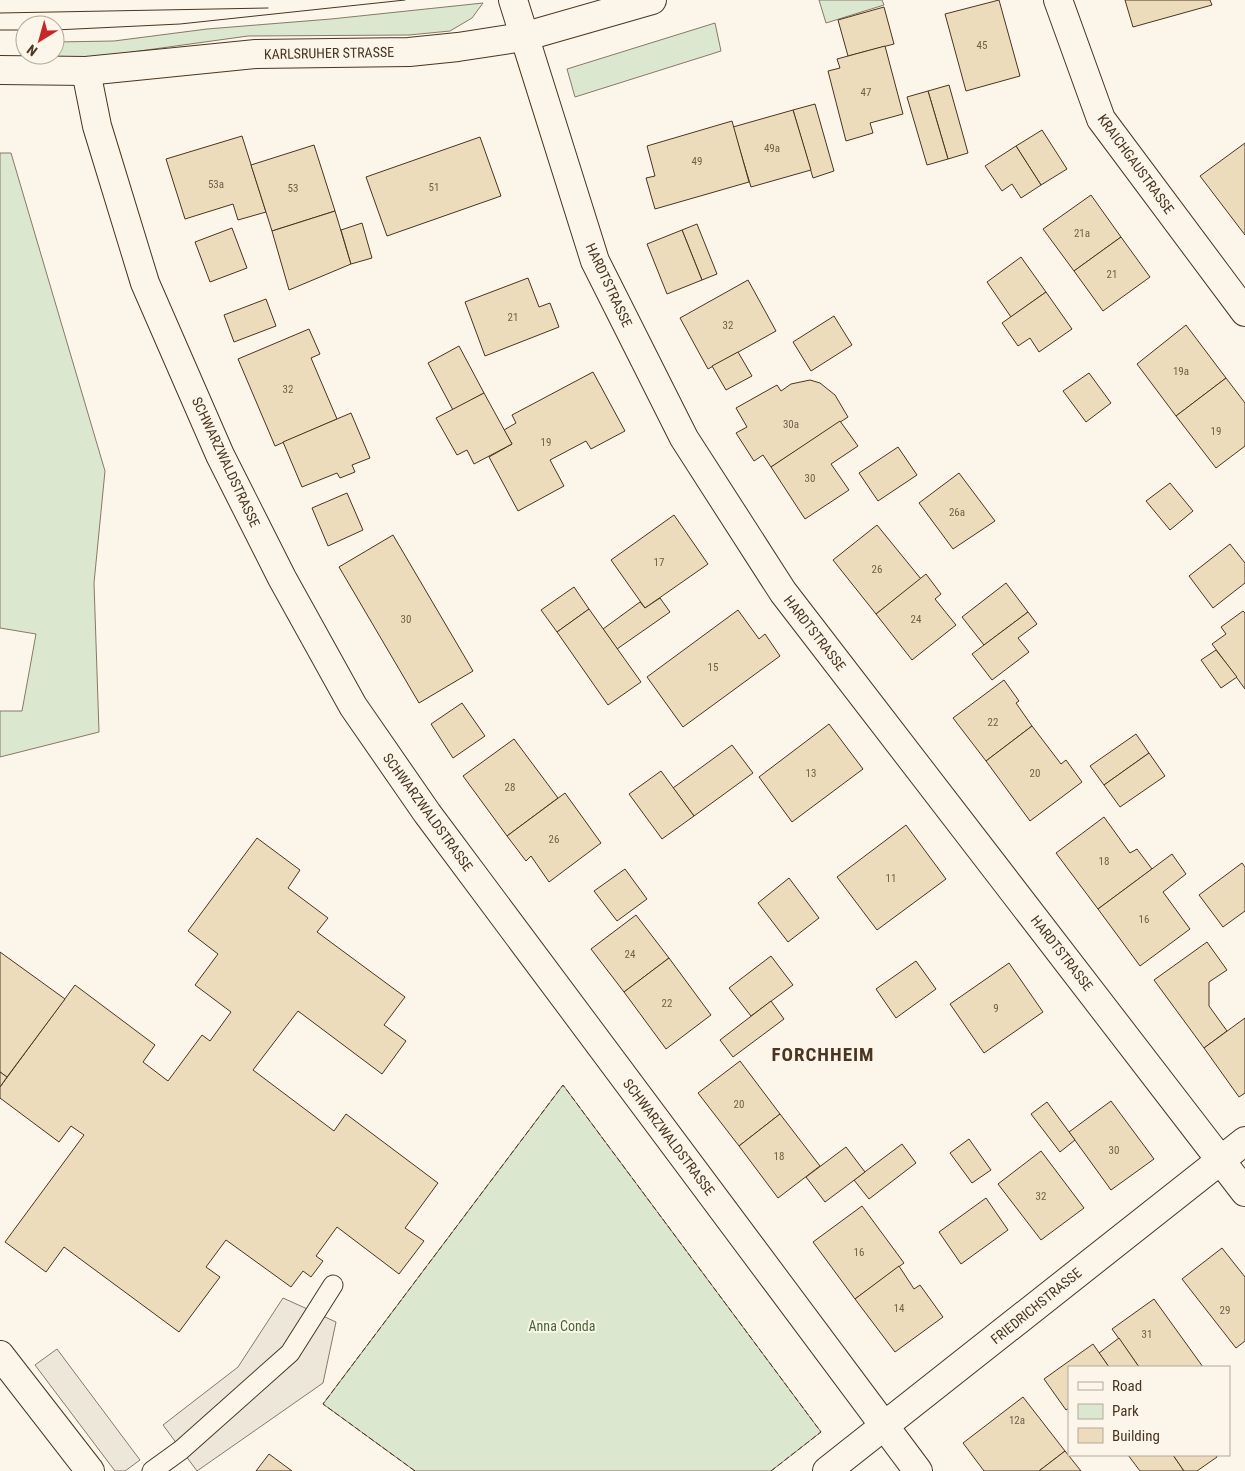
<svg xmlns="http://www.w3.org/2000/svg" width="1245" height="1471" font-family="'Roboto Condensed',sans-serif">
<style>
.green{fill:#dce7d0;stroke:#887966}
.parking{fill:#ede7d9;stroke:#887966}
.building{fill:#ecdcbc;stroke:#4a3520}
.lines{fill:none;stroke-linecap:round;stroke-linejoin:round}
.service-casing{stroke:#4a3520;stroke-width:21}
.minor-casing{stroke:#4a3520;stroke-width:30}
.tertiary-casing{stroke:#4a3520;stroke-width:30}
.service{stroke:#fbf6e9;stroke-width:19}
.minor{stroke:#fbf6e9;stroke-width:28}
.tertiary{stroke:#fbf6e9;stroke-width:28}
.tram{stroke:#4a3520;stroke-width:1}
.fence{stroke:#4a3520;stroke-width:1;stroke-dasharray:6 2.5;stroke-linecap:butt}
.labels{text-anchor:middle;stroke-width:4;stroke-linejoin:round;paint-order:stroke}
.number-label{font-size:11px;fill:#725f47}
.street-label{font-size:14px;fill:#4a3520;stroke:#fbf6e9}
.park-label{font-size:14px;fill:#436837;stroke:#fbf6e9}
.district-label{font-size:19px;font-weight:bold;letter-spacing:1px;fill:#4a3520;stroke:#fbf6e9}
</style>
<rect width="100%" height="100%" fill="#fbf6e9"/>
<g class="green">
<path d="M819,0H882L884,5L826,23Z"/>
<path d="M483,3L472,18L450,31L409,35L248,36L96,57L48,58V55H55V42L114,41L207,29L331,19Z"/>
<path d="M715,23L721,51L575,97L567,69Z"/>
<path d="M0,153H11L105,471L94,583L99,732L0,757V711H22L36,634L0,628Z"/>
<path d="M563,1085L821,1432L771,1471H415L323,1404Z"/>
</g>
<g class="parking">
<path d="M283,1298L336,1322L323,1383L197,1471L163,1425L238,1367Z"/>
<path d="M57,1349L140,1460L125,1471H115L35,1365Z"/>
</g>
<g class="building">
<path d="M999,0L1020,76L966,91L945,14Z"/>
<path d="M1125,0H1210L1212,5L1133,27Z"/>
<path d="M884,7L894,44L848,56L838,20Z"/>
<path d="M885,46L903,114L870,123L873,133L846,141L828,71L840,68L837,59Z"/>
<path d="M949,85L968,153L948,159L928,91Z"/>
<path d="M928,91L948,159L927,165L907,97Z"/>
<path d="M815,104L834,171L813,178L793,110Z"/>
<path d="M793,110L811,170L751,187L733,127Z"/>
<path d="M732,121L749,182L655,209L646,178L655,176L647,146Z"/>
<path d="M1042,130L1067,169L1041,185L1016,146Z"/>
<path d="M242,136L266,212L238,220L233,204L185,219L166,159Z"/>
<path d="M480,137L501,196L387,236L366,177Z"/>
<path d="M1245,143V235L1200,176Z"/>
<path d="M314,145L335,211L272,231L251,165Z"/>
<path d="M1016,146L1041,185L1021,198L1012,184L1002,191L985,166Z"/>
<path d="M1091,195L1121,237L1074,271L1043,229Z"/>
<path d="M335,211L351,264L289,290L272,231Z"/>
<path d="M362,223L372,258L351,264L341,230Z"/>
<path d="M697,224L717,274L702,280L682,230Z"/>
<path d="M232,228L247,268L210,282L195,242Z"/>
<path d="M682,230L702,280L667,294L647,244Z"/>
<path d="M1121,237L1150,277L1103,311L1074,271Z"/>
<path d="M1021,257L1046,292L1011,317L987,282Z"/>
<path d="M528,278L539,307L550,303L559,327L485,356L465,302Z"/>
<path d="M748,280L776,331L708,369L680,318Z"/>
<path d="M1046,292L1072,329L1039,352L1030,338L1018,346L1002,323Z"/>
<path d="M266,299L276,326L234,342L224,315Z"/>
<path d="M834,316L852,345L811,371L793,342Z"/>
<path d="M1186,325L1226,378L1176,416L1137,364Z"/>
<path d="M309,329L320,354L311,358L337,419L275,446L238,359Z"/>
<path d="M459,346L484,393L453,410L428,363Z"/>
<path d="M738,352L752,376L726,390L712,366Z"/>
<path d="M593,372L625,431L591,449L586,441L550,460L564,486L518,511L489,457L512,444L504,430L516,423L512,415Z"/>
<path d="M1089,373L1111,403L1086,422L1063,391Z"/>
<path d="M1226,378L1245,403V446L1216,468L1176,416Z"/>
<path d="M810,380L820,383L835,395L848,417L771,467L763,455L754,461L736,433L747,427L736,408L777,385L781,391L791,384Z"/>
<path d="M484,393L512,444L474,464L467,450L457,455L436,418Z"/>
<path d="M351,413L370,458L352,465L355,472L340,478L337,473L302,487L283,442Z"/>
<path d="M840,421L858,446L831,464L849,490L805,519L771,467Z"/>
<path d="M898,447L917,475L878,501L859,473Z"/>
<path d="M959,473L995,521L953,549L919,503Z"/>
<path d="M1170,483L1193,511L1170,530L1146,501Z"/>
<path d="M347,493L363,530L328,546L312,508Z"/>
<path d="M674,515L708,564L645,608L611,560Z"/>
<path d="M877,525L921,579L876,614L833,560Z"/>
<path d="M393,535L473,671L419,703L339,567Z"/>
<path d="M1230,544L1245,563V583L1213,608L1189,576Z"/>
<path d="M926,574L941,594L935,599L956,625L912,660L876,614Z"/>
<path d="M1006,583L1028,612L984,645L962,617Z"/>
<path d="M574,587L589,609L557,632L541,610Z"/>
<path d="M660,598L670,612L617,649L603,629L640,602L645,608Z"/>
<path d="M589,609L641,682L608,705L557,632Z"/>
<path d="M738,610L759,639L765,634L780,656L683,727L647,677Z"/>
<path d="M1243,611L1245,613V689L1212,644L1226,634L1221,627Z"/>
<path d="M1028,612L1037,624L1018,638L1029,652L992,680L972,654Z"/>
<path d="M1216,650L1237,677L1221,688L1201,660Z"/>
<path d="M1004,680L1019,701L1016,703L1032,726L986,761L953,718Z"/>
<path d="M462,703L485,736L453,758L431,724Z"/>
<path d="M829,724L863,769L792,822L759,777Z"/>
<path d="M1032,726L1061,764L1066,760L1082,782L1030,821L986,761Z"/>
<path d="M1136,734L1149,753L1104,785L1090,766Z"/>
<path d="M514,739L558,798L507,836L463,776Z"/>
<path d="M732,745L753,773L694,816L673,788Z"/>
<path d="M1149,753L1165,776L1120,807L1104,785Z"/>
<path d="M661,771L694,816L662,839L629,794Z"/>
<path d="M565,793L601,843L549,882L531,856L526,861L507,836Z"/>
<path d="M1104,817L1130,853L1137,849L1152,869L1098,909L1056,853Z"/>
<path d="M906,825L946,879L877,930L837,877Z"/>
<path d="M257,838L300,870L288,888L328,918L317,932L405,997L384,1025L406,1041L382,1074L298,1011L253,1070L334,1131L346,1114L438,1183L405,1228L424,1241L399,1274L337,1227L316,1256L323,1261L311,1277L303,1271L291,1287L226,1240L206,1267L220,1277L179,1332L64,1247L46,1272L5,1242L84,1135L71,1126L59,1142L0,1098V1087L75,985L155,1045L143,1062L168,1081L202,1035L210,1041L231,1012L195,985L218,954L188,931Z"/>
<path d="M1172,854L1186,874L1163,892L1190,929L1140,966L1098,909Z"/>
<path d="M1242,863L1245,867V911L1223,927L1199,895Z"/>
<path d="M625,869L647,899L617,921L594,891Z"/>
<path d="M789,878L819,918L788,942L758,903Z"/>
<path d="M636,915L669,958L624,992L591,949Z"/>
<path d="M1207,942L1227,970L1209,982V1006L1227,1031L1204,1048L1154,980Z"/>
<path d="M0,952L65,999L7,1077L0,1072Z"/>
<path d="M771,956L793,985L751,1016L729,988Z"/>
<path d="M669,958L711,1015L666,1049L624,992Z"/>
<path d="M916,961L936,989L896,1018L876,989Z"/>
<path d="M1009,963L1043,1012L984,1053L950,1004Z"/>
<path d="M771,1001L784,1019L733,1057L720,1040Z"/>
<path d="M1245,1018V1093L1239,1097L1204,1048Z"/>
<path d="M740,1061L780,1114L739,1146L698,1093Z"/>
<path d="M0,1072L7,1077L0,1087Z"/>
<path d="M1111,1101L1154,1159L1111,1190L1069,1132Z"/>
<path d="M1047,1102L1075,1140L1060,1152L1031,1114Z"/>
<path d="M780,1114L820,1166L778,1198L739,1146Z"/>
<path d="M969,1139L991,1170L972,1183L950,1153Z"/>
<path d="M902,1144L916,1163L869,1199L854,1180Z"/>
<path d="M846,1147L865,1172L825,1202L806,1177Z"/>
<path d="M1041,1151L1084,1208L1041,1240L998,1184Z"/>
<path d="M986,1198L1008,1230L961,1264L939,1232Z"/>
<path d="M862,1206L904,1263L855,1299L813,1242Z"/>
<path d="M1222,1248L1245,1277V1341L1236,1348L1182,1279Z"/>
<path d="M899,1266L914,1289L920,1285L943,1317L895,1352L855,1299Z"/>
<path d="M1154,1299L1203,1367H1139L1112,1329Z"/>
<path d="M1119,1338L1139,1367H1109L1099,1353Z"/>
<path d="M1093,1344L1109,1367H1069V1408L1066,1410L1044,1379Z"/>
<path d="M1023,1397L1065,1451L1039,1471H984L963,1443Z"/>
<path d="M1065,1451L1081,1471H1039Z"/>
<path d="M269,1454L292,1471H256Z"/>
<path d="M1128,1455H1173L1184,1471H1140Z"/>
<path d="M1173,1455H1216L1217,1457L1197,1471H1184Z"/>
</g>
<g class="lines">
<g class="service-casing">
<path id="service" d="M152,1471L181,1450L290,1353L333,1285"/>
</g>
<g class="minor-casing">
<g id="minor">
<path d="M513,0L595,261L684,438L783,592L1245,1192"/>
<path d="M1058,0L1101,119L1245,312"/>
<path d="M86,71L97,126L145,283L220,455L282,578L353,706L427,813L918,1471"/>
<path d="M0,1355L90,1471"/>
<path d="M827,1471L1245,1141"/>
</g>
</g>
<g class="tertiary-casing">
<path id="tertiary" d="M0,70L86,71L256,54L409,52L458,47L523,37L652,0"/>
</g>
<use href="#service" class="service"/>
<use href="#minor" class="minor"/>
<use href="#tertiary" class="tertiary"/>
<g class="tram">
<path d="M0,13L268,8"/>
<path d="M0,30H25"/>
<path d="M55,30L180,24L405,0"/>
</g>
<path class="fence" d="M415,1471L323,1404L563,1085L821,1432L771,1471"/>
</g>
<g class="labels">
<g class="number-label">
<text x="982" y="49">45</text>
<text x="866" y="96">47</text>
<text x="772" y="152">49a</text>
<text x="697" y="165">49</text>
<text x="216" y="188">53a</text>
<text x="434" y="191">51</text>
<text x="293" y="192">53</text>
<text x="1082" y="237">21a</text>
<text x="1112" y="278">21</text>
<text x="513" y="321">21</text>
<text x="728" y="329">32</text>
<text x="1181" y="375">19a</text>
<text x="288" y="393">32</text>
<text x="791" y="428">30a</text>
<text x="1216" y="435">19</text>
<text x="546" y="446">19</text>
<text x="810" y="482">30</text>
<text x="957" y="516">26a</text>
<text x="659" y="566">17</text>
<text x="877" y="573">26</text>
<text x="406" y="623">30</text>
<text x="916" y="623">24</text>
<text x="713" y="671">15</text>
<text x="993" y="726">22</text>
<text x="811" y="777">13</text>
<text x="1035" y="777">20</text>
<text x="510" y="791">28</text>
<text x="554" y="843">26</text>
<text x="1104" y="865">18</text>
<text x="891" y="882">11</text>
<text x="1144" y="923">16</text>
<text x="630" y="958">24</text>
<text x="667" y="1007">22</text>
<text x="996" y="1012">9</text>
<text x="739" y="1108">20</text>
<text x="1114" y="1154">30</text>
<text x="779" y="1160">18</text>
<text x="1041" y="1200">32</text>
<text x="859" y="1256">16</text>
<text x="899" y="1312">14</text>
<text x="1225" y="1314">29</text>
<text x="1147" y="1338">31</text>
<text x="1017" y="1424">12a</text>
</g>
<g class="street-label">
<text transform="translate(329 53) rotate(-1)" y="5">KARLSRUHER STRASSE</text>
<text transform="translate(1136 164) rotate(54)" y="5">KRAICHGAUSTRASSE</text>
<text transform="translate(609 285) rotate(65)" y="5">HARDTSTRASSE</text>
<text transform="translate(226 462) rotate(65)" y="5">SCHWARZWALDSTRASSE</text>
<text transform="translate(815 633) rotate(52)" y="5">HARDTSTRASSE</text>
<text transform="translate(428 812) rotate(54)" y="5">SCHWARZWALDSTRASSE</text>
<text transform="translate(1062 953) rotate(52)" y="5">HARDTSTRASSE</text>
<text transform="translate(669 1137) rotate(53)" y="5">SCHWARZWALDSTRASSE</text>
<text transform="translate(1036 1306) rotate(-39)" y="5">FRIEDRICHSTRASSE</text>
</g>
<g class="park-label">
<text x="562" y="1331">Anna Conda</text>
</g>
<g class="district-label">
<text x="823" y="1061">FORCHHEIM</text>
</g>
</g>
<rect x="1068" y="1366" width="162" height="90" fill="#fbf6e9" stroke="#b4a999"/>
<rect x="1078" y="1382" width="25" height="8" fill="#fbf6e9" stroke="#b4a999"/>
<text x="1112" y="1391" font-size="15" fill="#4a3520">Road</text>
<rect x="1078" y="1404" width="25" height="15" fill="#dce7d0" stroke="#b4a999"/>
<text x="1112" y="1416" font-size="15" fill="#4a3520">Park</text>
<rect x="1078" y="1428" width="25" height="15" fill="#ecdcbc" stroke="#b4a999"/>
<text x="1112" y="1441" font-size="15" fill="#4a3520">Building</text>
<g transform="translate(40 40) rotate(217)"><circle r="24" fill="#fbf6e9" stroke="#b4a999"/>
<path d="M0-4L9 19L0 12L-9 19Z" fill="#c62828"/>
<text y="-8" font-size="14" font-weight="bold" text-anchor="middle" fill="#4a3520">N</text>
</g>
</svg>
